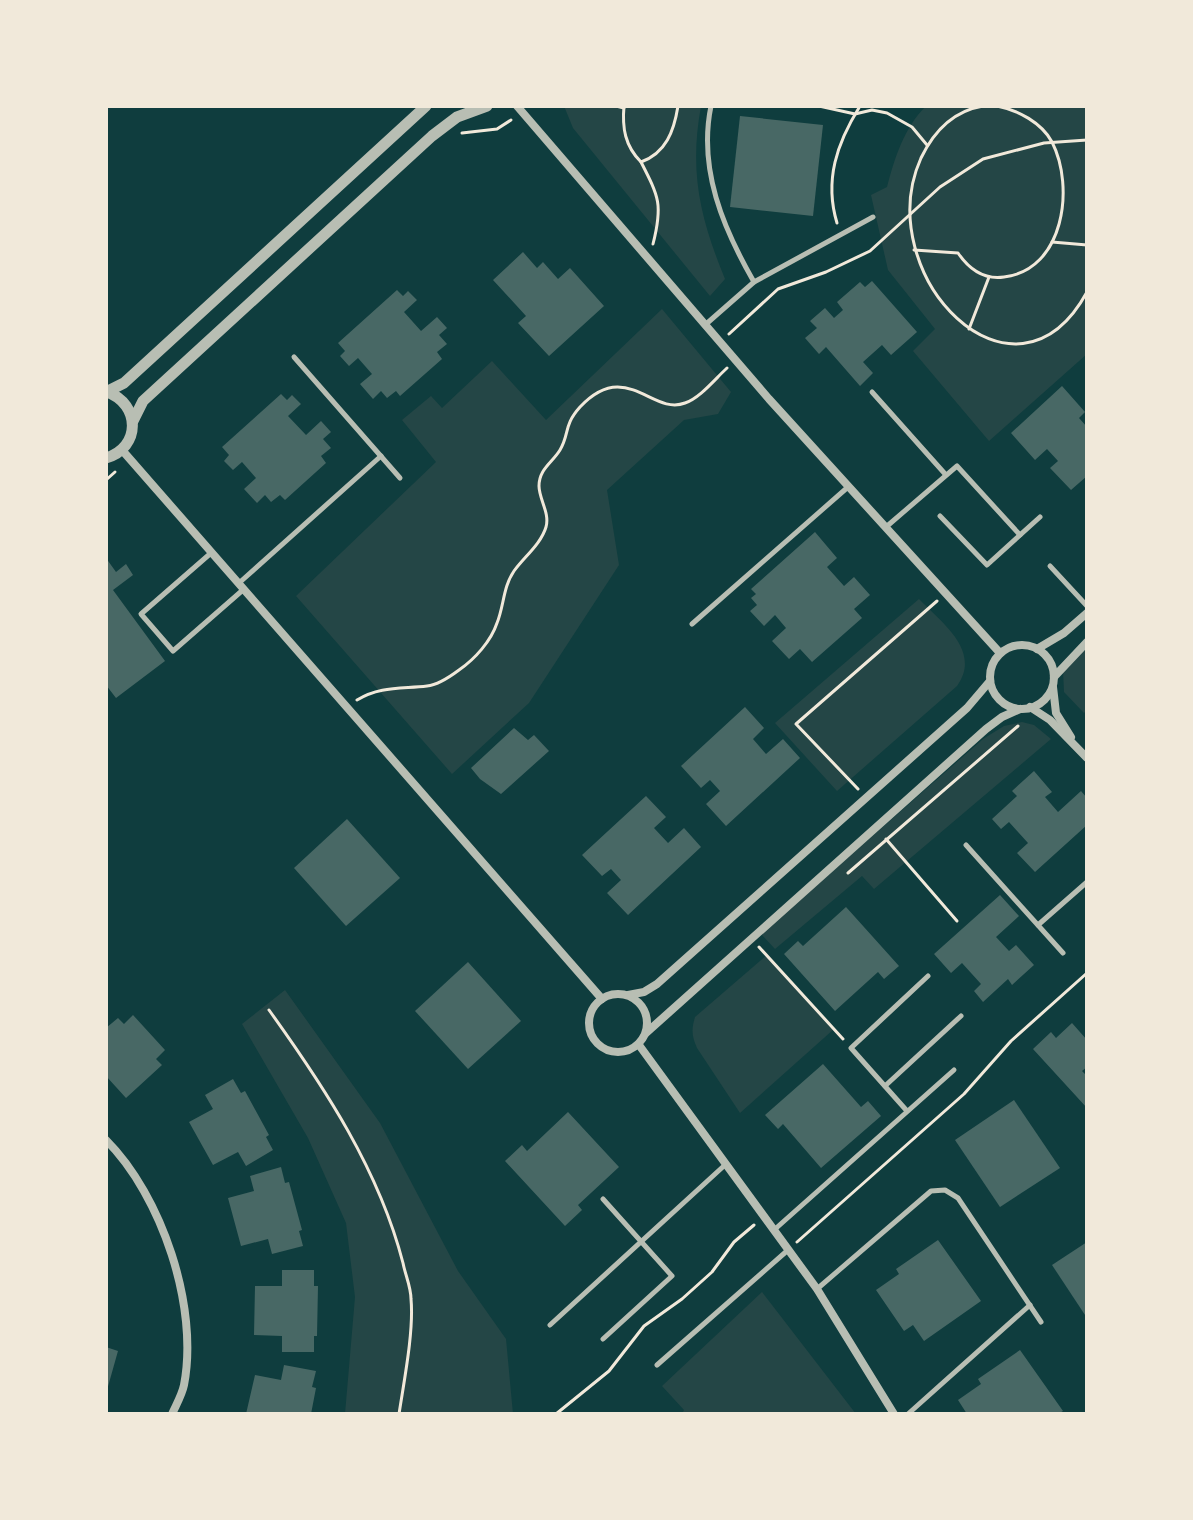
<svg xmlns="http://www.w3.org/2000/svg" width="1193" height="1520" font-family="Manrope,sans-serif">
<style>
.green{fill:#244646}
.building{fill:#486865}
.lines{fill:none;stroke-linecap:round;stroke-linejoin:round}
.path{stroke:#f1e9da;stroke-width:3}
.service{stroke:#b8beb3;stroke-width:5}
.minor{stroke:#b8beb3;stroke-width:8}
.tertiary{stroke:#b8beb3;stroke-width:11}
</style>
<rect width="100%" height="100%" fill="#0f3d3e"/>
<g class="green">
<path d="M564,106H701C689,172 700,218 725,279L710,296L573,128Z"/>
<path d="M926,106H1087V354L989,441L913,351L935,329L888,270L871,195L887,187C895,157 904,128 926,106Z"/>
<path d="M662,309L731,392L718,414L684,420L607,490L619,565L529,703L452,774L296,596L436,462L402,420L431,396L442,408L492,361L546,420Z"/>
<path d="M919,599C942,623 982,651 957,686L837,791L775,723Z"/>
<path d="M1087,648V710L1084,713L1064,692L1063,670Z"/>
<path d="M1022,722L1034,725L1051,739L874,889L862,876L775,949L761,934L983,739L1004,726Z"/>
<path d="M767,955L834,1029L740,1113L697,1048C692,1037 691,1030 695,1017Z"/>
<path d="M285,990L380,1123L458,1271L506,1339L513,1414H345L355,1297L346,1223L308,1138L242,1024Z"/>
<path d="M762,1292L856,1414H682L684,1410L662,1386Z"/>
</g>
<g class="building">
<path d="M740,116L823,125L813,216L730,207Z"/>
<path d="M523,252L537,268L543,262L558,279L570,268L604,306L549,356L518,323L526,316L493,280Z"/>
<path d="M872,281L917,332L891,355L882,345L863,362L873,373L860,386L826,347L819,354L805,338L817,328L810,321L825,308L834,318L843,310L837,302L860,282L865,287Z"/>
<path d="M397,290L403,296L408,291L417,300L404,312L421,331L437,317L447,328L439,335L447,344L437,352L442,359L400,396L396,391L387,398L381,391L373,399L360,384L372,374L358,358L349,366L340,356L345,351L338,343Z"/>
<path d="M1062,386L1085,412L1079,418L1087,427V476L1071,490L1050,468L1058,461L1047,449L1035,460L1011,433Z"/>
<path d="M281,394L287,400L292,395L301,404L288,416L306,435L321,421L331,432L323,439L331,448L321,456L326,463L285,500L280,495L271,502L265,495L257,503L244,489L256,478L242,462L233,470L224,461L229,455L222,447Z"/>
<path d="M815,532L837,558L827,567L844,586L854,577L870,595L854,609L862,618L812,662L800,649L789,659L772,641L786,628L775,615L764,626L750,611L757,605L751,598L756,594L751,589Z"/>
<path d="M106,558L116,572L126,564L133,575L113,590L165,661L116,698L106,685Z"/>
<path d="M745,707L764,728L753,739L766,754L783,739L800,758L726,826L706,804L720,791L710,780L701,788L681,766Z"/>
<path d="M514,728L528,740L534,735L549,751L501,794L480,779L471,768Z"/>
<path d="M1034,771L1052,792L1045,797L1058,812L1081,791L1087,798V825L1035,872L1017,853L1028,843L1009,822L1001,829L992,819L1017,796L1012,791Z"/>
<path d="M646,796L666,817L654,828L668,843L684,828L701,847L628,915L607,893L621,880L611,869L602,876L582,855Z"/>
<path d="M347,819L400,878L346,926L294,868Z"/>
<path d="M1000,895L1019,916L996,937L1009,951L1016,945L1034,965L1012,985L1008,979L983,1002L974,991L981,984L962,963L951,973L934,954Z"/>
<path d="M846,907L899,966L884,979L878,972L835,1011L784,954L798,941L803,946Z"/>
<path d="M468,962L521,1021L468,1069L415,1011Z"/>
<path d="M133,1015L165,1050L156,1059L162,1065L126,1098L106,1076V1028L118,1018L124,1024Z"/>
<path d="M1072,1023L1087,1040V1067L1082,1071L1087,1076V1108L1033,1049L1051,1032L1056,1038Z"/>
<path d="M823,1064L861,1107L868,1101L881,1116L821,1168L783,1124L778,1129L765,1115Z"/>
<path d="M233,1079L241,1093L245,1091L269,1135L266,1137L273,1150L246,1166L238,1152L213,1165L189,1122L213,1109L205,1095Z"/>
<path d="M1014,1100L1060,1168L1000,1207L955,1140Z"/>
<path d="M568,1112L619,1167L578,1205L582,1210L565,1226L505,1161L522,1145L527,1151Z"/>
<path d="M281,1167L285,1183L289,1182L302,1230L299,1231L303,1246L272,1254L268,1239L241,1246L228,1198L254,1191L250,1176Z"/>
<path d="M938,1240L981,1301L924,1341L913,1325L904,1331L876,1290L899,1274L896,1269Z"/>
<path d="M1087,1242V1318L1052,1265Z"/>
<path d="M282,1270H314V1286H318L317,1336H314V1352H282V1336L254,1335L255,1286H282Z"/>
<path d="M106,1347L118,1351L107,1390H106Z"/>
<path d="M1020,1350L1063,1411L1058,1414H967L958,1400L981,1384L978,1379Z"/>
<path d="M284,1365L316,1371L312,1387L316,1388L311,1414H246L255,1375L281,1380Z"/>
</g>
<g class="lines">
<g class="path">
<path d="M616,106L624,108"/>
<path d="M624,106C622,128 625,146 641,162C666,153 674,131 678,106"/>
<path d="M819,106L855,114L872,110L887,113L912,127L927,145"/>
<path d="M983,106C953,111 934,131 921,158C869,274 1014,425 1087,292"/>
<path d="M462,133L497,129L511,120"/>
<path d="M641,162C659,197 663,205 653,244"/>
<path d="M837,223C824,180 837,143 860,106"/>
<path d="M1052,242L1087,245"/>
<path d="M914,250L958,253C969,269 984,280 1004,277C1064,270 1075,187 1052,142C1042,123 1018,110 997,106"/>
<path d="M969,329L989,277"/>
<path d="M729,334L778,289L826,272L870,251L940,187L983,159L1044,143L1087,140"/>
<path d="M106,480L115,472"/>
<path d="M357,700C380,686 401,689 427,686C437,685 451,676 459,670C475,659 491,641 497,623C504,606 503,587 514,571C524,557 541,544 546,527C550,513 539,499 539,486C539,469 552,463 560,450C570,433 563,426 580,407C626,358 652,416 685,403C700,398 715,379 727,368"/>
<path d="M858,789L796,724L937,601"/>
<path d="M886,839L957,921"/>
<path d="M848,873L1018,726"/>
<path d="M759,947L843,1039"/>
<path d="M269,1010C325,1088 379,1170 403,1263C405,1274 411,1287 411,1299C414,1331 404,1381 399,1414"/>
<path d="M797,1242L964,1094L1011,1041L1087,973"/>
<path d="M556,1414L609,1371L644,1326L682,1299L712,1272L734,1242L754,1225"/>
</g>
<g class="service">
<path d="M711,106C698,169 723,228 754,282"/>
<path d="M705,325L754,282L873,217"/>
<path d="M294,357L400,478"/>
<path d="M872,392L946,475"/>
<path d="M940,516L987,565L1040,517"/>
<path d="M886,527L957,466L1020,535"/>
<path d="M211,553L141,614L173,651L244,589"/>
<path d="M1050,566L1087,606"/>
<path d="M239,583L381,456"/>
<path d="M692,624L848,487"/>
<path d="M966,845L1063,953"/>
<path d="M1038,925L1087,882"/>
<path d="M885,1086L961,1016"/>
<path d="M907,1111L851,1048L928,976"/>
<path d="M774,1230L954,1070"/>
<path d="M817,1289L931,1191L945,1190L958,1198L1041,1322"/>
<path d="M550,1325L726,1164"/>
<path d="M603,1339L672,1276L603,1199"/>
<path d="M657,1365L788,1250"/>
<path d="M908,1414L1030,1305"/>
</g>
<g class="minor">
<path d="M517,106L769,399L1000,653"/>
<path d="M122,450L602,999"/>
<circle cx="1022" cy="677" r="32"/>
<path d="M1037,649L1064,633L1087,613"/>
<path d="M1054,677L1087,642"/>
<path d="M1053,687L1056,713L1071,737"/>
<path d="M1030,707L1050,720L1087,758"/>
<circle cx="618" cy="1023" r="29"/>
<path d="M628,995L644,992L657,984L967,708L990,681"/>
<path d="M646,1033L986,729L1002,717L1020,709"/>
<path d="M639,1045L817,1289L894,1414"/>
<path d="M106,1140C162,1196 199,1307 184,1385C182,1395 176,1405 172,1414"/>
</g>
<g class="tertiary">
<path d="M106,392L124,383L426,106"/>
<path d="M133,421L143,401L432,136L457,117L487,106"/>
<path d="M106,458C141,448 141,404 107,392"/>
</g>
</g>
<rect width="1193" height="1520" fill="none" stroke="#f1e9da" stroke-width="216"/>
</svg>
